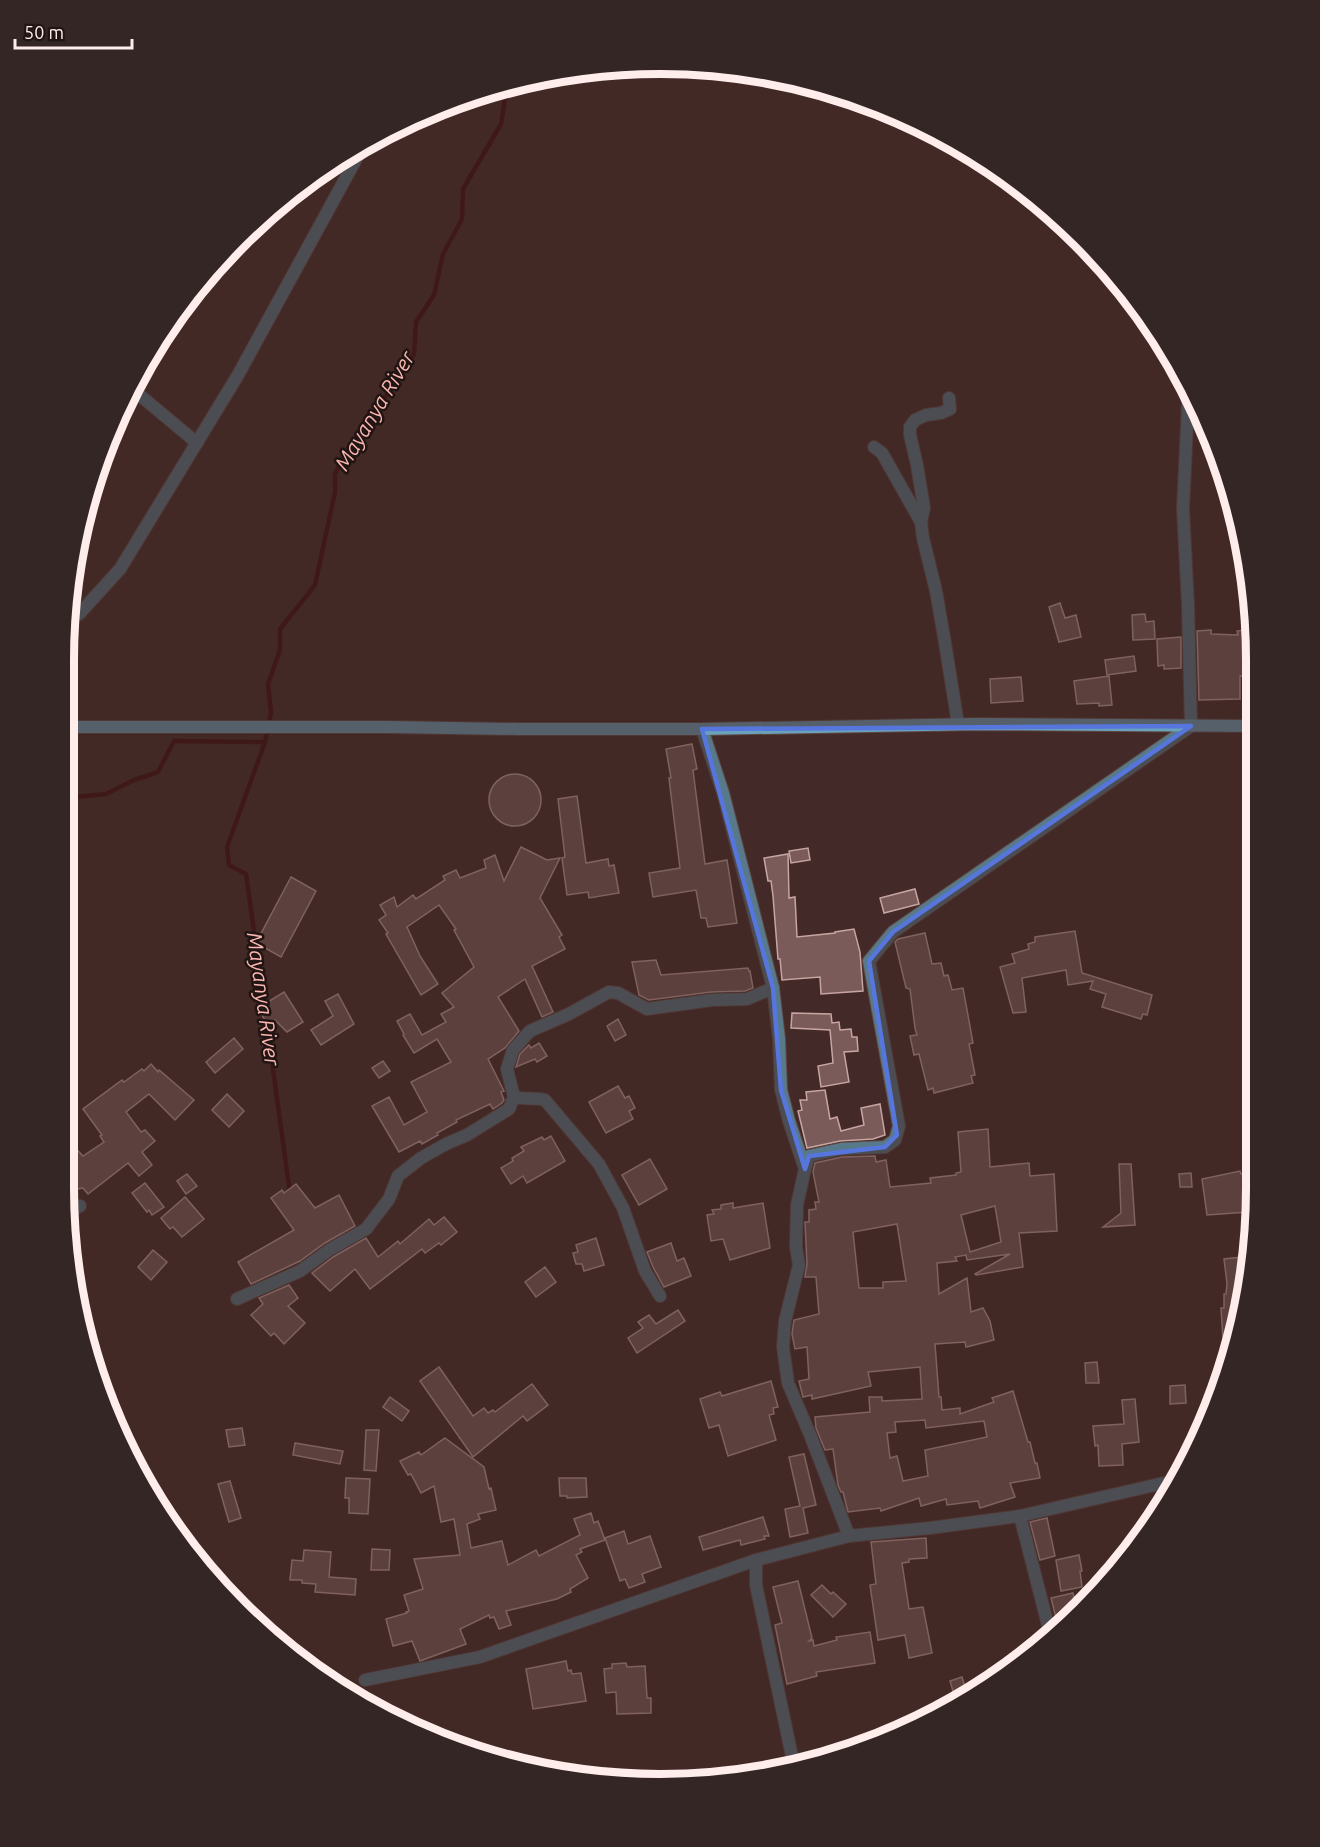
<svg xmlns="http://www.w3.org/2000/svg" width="1320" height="1847" font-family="Ubuntu,sans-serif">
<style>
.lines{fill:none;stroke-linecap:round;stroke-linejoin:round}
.stream{stroke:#3b0507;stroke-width:4.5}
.building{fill:#7a5b59;stroke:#c7a5a2;stroke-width:1.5;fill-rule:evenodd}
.street-casing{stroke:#614846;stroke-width:14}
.secondary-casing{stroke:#614846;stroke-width:14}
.street{stroke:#57798a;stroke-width:12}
.secondary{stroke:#6aa2bc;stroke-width:12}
.marked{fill:none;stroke:#5676dd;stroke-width:4.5;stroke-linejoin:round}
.labels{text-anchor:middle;stroke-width:5;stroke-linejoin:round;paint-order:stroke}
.water-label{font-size:21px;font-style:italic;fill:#fab6b0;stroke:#211514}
.rim{fill:none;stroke:#ffedeb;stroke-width:8}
</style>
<rect width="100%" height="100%" fill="#432927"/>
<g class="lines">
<g class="stream">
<path d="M63,802L75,797L106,794L134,780L158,772L174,741L265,742"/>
<path d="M265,1010L246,874L229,865L227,847L265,742L271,712L268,684L280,650V629L315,585L335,492V474L346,451L391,389L414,354L416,322L434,295L443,254L462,219L463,189L501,124L507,86"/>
<path d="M266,1018L290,1194"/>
</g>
</g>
<g class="building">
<path d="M1060,603L1065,618L1076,615L1081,637L1059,642L1049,607Z"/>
<path d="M1145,614L1146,622L1154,621L1155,639L1133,640L1132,615Z"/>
<path d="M1251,629L1252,677L1240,676V699L1199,700L1197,631L1211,630V634L1238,635L1237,631Z"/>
<path d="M1181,637V668L1164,669V665L1158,666L1157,639Z"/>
<path d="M1134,656L1136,671L1107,675L1105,660Z"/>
<path d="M1109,676L1112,705L1099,706V703L1077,704L1074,681Z"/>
<path d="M1021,677L1023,701L991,703L990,679Z"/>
<path d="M692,744L697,769L693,770L705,864L727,860L737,923L708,927L706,918H701L696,890L653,897L649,873L680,868L671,795L669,778H671L666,749Z"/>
<circle cx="515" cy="800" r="26"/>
<path d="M577,796L586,863L608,859L609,866L614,865L619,893L589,898L588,892L567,895L562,858L565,857L558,799Z"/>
<path d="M521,847L547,860L560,858L540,898L562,935L559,937L565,949L532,966L553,1012L542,1017L525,979L498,997L519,1031L505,1048L488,1059L504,1091L501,1092L504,1100L502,1103L493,1109L490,1104L456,1120L457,1122L437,1133L438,1135L422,1144L420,1141L399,1152L372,1106L389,1097L404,1125L427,1112L411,1082L451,1062L437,1039L414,1053L403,1035L404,1034L397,1021L410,1014L422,1035L446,1022L441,1014L454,1007L442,993L474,967L454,930L456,929L439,905L407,927L420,956L438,984L421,995L386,934L388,933L379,920L386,915L380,905L394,897L397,907L413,895L416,899L445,880L443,876L456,870L460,878L486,868L484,860L495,855L504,881Z"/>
<path d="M808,848L810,860L791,863L789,851Z"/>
<path d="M788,854L789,898L795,897L797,937L835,933V932L854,929L860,952L863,991L821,994L820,977L782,980L780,959H778L773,896L771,881H768L764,858Z"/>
<path d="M291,877L316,891L281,957L256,943Z"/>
<path d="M915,889L919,904L884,913L880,898Z"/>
<path d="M1075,931L1082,973L1152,995L1147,1015L1143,1014L1141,1019L1102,1007L1106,994L1090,989L1093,981L1068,985L1066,970L1022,978L1026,1012L1013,1013L1000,967L1015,963L1012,954L1029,949L1028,944L1035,942V937Z"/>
<path d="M925,933L932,964L941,963L944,976L948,975L952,990L963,988L973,1043L969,1044L975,1075L971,1076L973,1083L934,1093L933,1088L928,1090L919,1054L914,1055L910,1036L917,1035L915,1028L910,989L906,988L895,942L898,939Z"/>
<path d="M656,960L661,975L748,968L749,971H750L753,988L745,991L711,992L649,1000L639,995L632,962Z"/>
<path d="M284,992L303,1022L287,1032L275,1020L268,1026L258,1008Z"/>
<path d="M338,994L354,1024L321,1045L311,1030L333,1016L325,1001Z"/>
<path d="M792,1013L831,1014L832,1023L839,1022L840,1030L851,1029L852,1037H857L858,1051L844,1052L849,1082L821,1087L818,1066L833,1063L830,1030L791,1028Z"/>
<path d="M618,1019L626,1035L615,1041L607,1026Z"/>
<path d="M234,1038L243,1049L215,1073L206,1062Z"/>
<path d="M539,1043L547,1056L537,1062L535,1059L516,1067L520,1054L529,1045L531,1048Z"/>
<path d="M383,1061L390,1071L379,1078L372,1068Z"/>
<path d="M151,1064L158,1072L159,1070L194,1100L175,1120L149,1094L126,1112L141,1132L145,1130L155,1141L142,1152L152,1165L139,1176L128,1163L88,1194L83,1188L72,1190L64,1198L63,1135L83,1156L104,1142L100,1136L102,1135L83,1109L122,1080L124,1082L142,1069L144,1071Z"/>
<path d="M618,1086L625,1098L629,1096L635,1108L629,1111L633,1119L606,1133L589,1102Z"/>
<path d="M825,1090L830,1119L837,1117L841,1131L864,1125L861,1108L880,1104L885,1135L873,1139L840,1141L807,1148L798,1111L802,1110L800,1100H807L806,1092Z"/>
<path d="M227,1094L244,1111L229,1127L212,1110Z"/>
<path d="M988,1129L990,1167L1029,1163L1030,1176L1054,1174L1057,1231L1019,1233L1023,1267L976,1275L975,1274L1010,1254L967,1260L966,1255L955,1257L957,1261L937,1263L939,1294L967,1278L971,1312L983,1308L990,1321L994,1340L966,1347L965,1342L935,1344L939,1397H941L942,1410L960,1408V1414L994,1402L992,1398L1013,1391L1028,1442H1030L1035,1463H1037L1040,1478L1010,1483L1015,1497L980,1508L978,1501L947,1505L946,1499L921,1506L919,1498L881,1511L880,1508L848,1512L843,1492H841L838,1485L833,1449L825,1450L816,1428L815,1417L870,1412L869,1397H882V1401L922,1399L920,1367L868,1372L871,1386L812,1399V1395L803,1397L799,1381L809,1379L807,1347L795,1349L792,1334L794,1320L819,1314L816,1277H805L807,1264L805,1222H809V1210L816,1209L815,1202H819L813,1172L815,1163L842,1157L875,1156L876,1162L886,1160L890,1187L931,1183L930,1178L956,1175V1173L961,1172L958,1132ZM995,1206L1001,1242L970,1252L961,1215ZM897,1224L906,1281L883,1282V1288H859L853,1232ZM925,1420L926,1428L984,1421L987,1437L925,1450L928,1476L903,1481L897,1456L890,1458L887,1433L896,1432L895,1422Z"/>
<path d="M551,1136L565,1161L527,1183L523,1176L511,1184L501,1168L513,1161L512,1158L524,1151L521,1147L542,1137L544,1140Z"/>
<path d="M650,1159L667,1189L639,1205L622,1175Z"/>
<path d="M1119,1164H1131L1135,1225L1103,1227L1121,1213Z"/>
<path d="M1240,1171L1241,1174L1252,1172L1254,1187L1245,1188L1248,1212L1207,1215L1202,1179Z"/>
<path d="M1191,1173L1192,1187H1180L1179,1174Z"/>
<path d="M187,1174L197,1186L186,1194L177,1181Z"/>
<path d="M145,1183L164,1207L152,1215L149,1210L147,1212L132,1193Z"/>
<path d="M296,1184L315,1208L339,1195L355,1226L325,1243L300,1261L251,1284L238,1262L294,1230L271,1198L282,1190L284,1193Z"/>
<path d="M185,1197L204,1219L182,1237L173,1227L170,1229L161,1218Z"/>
<path d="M733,1203V1208L763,1203L770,1248L730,1260L723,1239L711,1241L707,1215L714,1214L712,1210L721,1209V1205Z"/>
<path d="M444,1217L457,1232L441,1245L439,1243L425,1253L422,1249L370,1289L355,1269L330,1291L312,1273L333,1257L366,1238L378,1257L398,1241L400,1244L429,1219L434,1225Z"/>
<path d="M596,1238L604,1265L584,1271L582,1264H576L573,1253L578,1252L576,1245Z"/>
<path d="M671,1243L677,1261L684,1258L691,1276L664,1287L653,1267L647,1252Z"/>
<path d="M153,1250L167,1262L151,1280L138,1267Z"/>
<path d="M1251,1256L1237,1338L1223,1339L1221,1308H1224V1294H1226L1227,1283L1224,1259Z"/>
<path d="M545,1267L556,1282L536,1297L525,1282Z"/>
<path d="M289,1285L298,1298L288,1306L305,1323L284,1344L274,1333L271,1336L251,1315L263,1304L259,1298Z"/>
<path d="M678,1310L685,1321L637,1353L628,1338L643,1328L638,1322L649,1315L656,1324Z"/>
<path d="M1097,1362L1099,1383H1086L1085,1363Z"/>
<path d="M439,1367L473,1416L484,1408L488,1413L493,1410L495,1412L532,1384L548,1405L527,1421L523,1416L473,1457L420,1381Z"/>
<path d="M771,1381L778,1407L773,1408L774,1414L769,1415L776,1440L728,1456L719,1425L709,1428L700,1399L720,1392L722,1396Z"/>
<path d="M1185,1385L1186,1403L1170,1404V1386Z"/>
<path d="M390,1397L409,1411L402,1421L383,1407Z"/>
<path d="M1135,1399L1139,1442L1122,1444L1123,1465L1099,1466L1098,1445L1095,1446L1093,1426L1124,1424L1122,1400Z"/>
<path d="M242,1428L245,1445L229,1447L226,1430Z"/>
<path d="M366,1430H379L376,1471L364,1470Z"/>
<path d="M445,1438L484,1467L489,1489L491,1488L496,1510L478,1514L480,1519L467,1524L471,1548L502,1541L508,1565L536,1550L539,1556L580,1535L574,1519L591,1513L594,1523L598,1521L605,1540L580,1549L582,1552L576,1555L588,1578L570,1589L571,1592L557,1599L506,1611L511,1625L499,1629L494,1617L490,1618L489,1615L460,1629L466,1644L420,1661L412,1641L393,1646L386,1619L407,1613L406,1612L409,1611L404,1595L423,1589L414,1559L460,1555L454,1519L441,1522L434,1486L421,1493L411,1474L408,1475L400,1461L419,1452L421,1455Z"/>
<path d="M295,1443L343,1451L340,1464L293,1455Z"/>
<path d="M804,1454L816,1505L803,1508L808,1533L790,1537L785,1509L800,1506L789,1457Z"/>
<path d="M346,1478L370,1479L368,1514L349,1513V1498H345Z"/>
<path d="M559,1478H586L587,1497L567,1498V1496H560Z"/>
<path d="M230,1481L241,1518L229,1522L218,1484Z"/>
<path d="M763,1517L769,1536H764L765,1539L741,1545L740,1540L703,1550L699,1537Z"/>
<path d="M1047,1518L1055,1556L1040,1560L1030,1522Z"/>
<path d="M624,1531L628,1544L650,1536L661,1567L642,1574L645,1582L629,1588L625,1579L620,1581L605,1538Z"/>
<path d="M926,1538L927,1558L909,1559V1562L902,1563L909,1609L923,1607L932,1653L909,1658L905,1635L878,1640L870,1585L876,1584L871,1542Z"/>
<path d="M372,1549L390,1550L389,1570H371Z"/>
<path d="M304,1550L331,1552L329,1577L356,1579L355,1595L315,1592L316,1584L302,1583V1580H290L292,1560L303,1561Z"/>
<path d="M1079,1555L1082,1571H1080L1082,1587L1061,1591L1056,1560Z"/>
<path d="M798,1581L812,1638L809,1641L813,1640L814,1646L837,1640L836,1637L870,1632L875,1663L816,1672L817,1676L787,1684L775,1625L782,1623L773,1587Z"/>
<path d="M822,1585L831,1594L833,1592L846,1604L833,1617L811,1595Z"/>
<path d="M1073,1593L1077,1611L1059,1630L1051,1598Z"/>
<path d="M566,1661L568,1671L571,1670L572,1674L581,1673L586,1701L533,1709L526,1669Z"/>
<path d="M626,1663L627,1667L645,1666L647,1698H651V1713L617,1714L616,1692L606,1693L604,1669L612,1668V1664Z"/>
<path d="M962,1677L967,1694L956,1701L950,1681Z"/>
</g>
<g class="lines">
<g class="street-casing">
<g id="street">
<path d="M130,387L197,443"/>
<path d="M874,447L882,453L921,522L923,538L936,591L944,637L958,724"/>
<path d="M921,522L924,508L917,465L910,435V427L915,420L926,415L941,413L950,409L949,398"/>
<path d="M67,622L80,613L120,569L238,375L366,141"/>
<path d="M702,729L723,793L773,988L779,1039L781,1090L789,1121L805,1169L797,1205L796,1247L799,1265L785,1321L783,1347L788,1383L811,1437L849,1536"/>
<path d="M514,1097C526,1100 534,1097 545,1100L599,1164L623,1208L645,1271L660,1296"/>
<path d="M805,1169L809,1156L841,1149L885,1147L895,1140L899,1126L869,961L893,932L1191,726L1188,605L1183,509L1188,403L1191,389"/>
<path d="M66,1213L80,1206"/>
<path d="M237,1299L300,1271L329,1250L366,1229L389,1199L398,1176L421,1158L446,1144L467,1135L509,1109L514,1097L507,1069L513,1050L530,1031L569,1014L609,992L618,993L647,1009L712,1000L747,999L773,988"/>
<path d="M1020,1516L1051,1637"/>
<path d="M756,1560V1585L794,1766"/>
<path d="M365,1680L480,1657L756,1560L849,1536L930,1528L1020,1516L1177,1480"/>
</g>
</g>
<g class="secondary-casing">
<path id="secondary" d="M63,727H389L518,729H702L977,724L1253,726"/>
</g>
<use href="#street" class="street"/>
<use href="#secondary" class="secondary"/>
</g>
<path d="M0 0H1320V1847H0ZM1191,726L893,932L869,961L897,1135L885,1147L809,1156L805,1169L781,1090L773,988L702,729Z" fill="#432927" fill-opacity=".55" fill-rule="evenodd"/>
<path class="marked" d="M1191,726L893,932L869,961L897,1135L885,1147L809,1156L805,1169L781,1090L773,988L702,729Z"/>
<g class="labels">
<g class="water-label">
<text transform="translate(375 411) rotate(-59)" y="7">Mayanya River</text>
<text transform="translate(263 999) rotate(82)" y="7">Mayanya River</text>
</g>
</g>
<path d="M0 0H1320V1847H0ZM660 74H660A586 586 0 0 1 1246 660V1188A586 586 0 0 1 660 1774H660A586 586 0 0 1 74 1188V660A586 586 0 0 1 660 74Z" fill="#332625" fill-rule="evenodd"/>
<path class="rim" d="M660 74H660A586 586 0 0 1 1246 660V1188A586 586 0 0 1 660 1774H660A586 586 0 0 1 74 1188V660A586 586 0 0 1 660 74Z"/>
<path d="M15 39v9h117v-9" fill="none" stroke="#ffedeb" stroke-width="3"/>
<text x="24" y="39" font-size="18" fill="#ffedeb" stroke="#211514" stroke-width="4.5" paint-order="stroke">50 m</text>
</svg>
